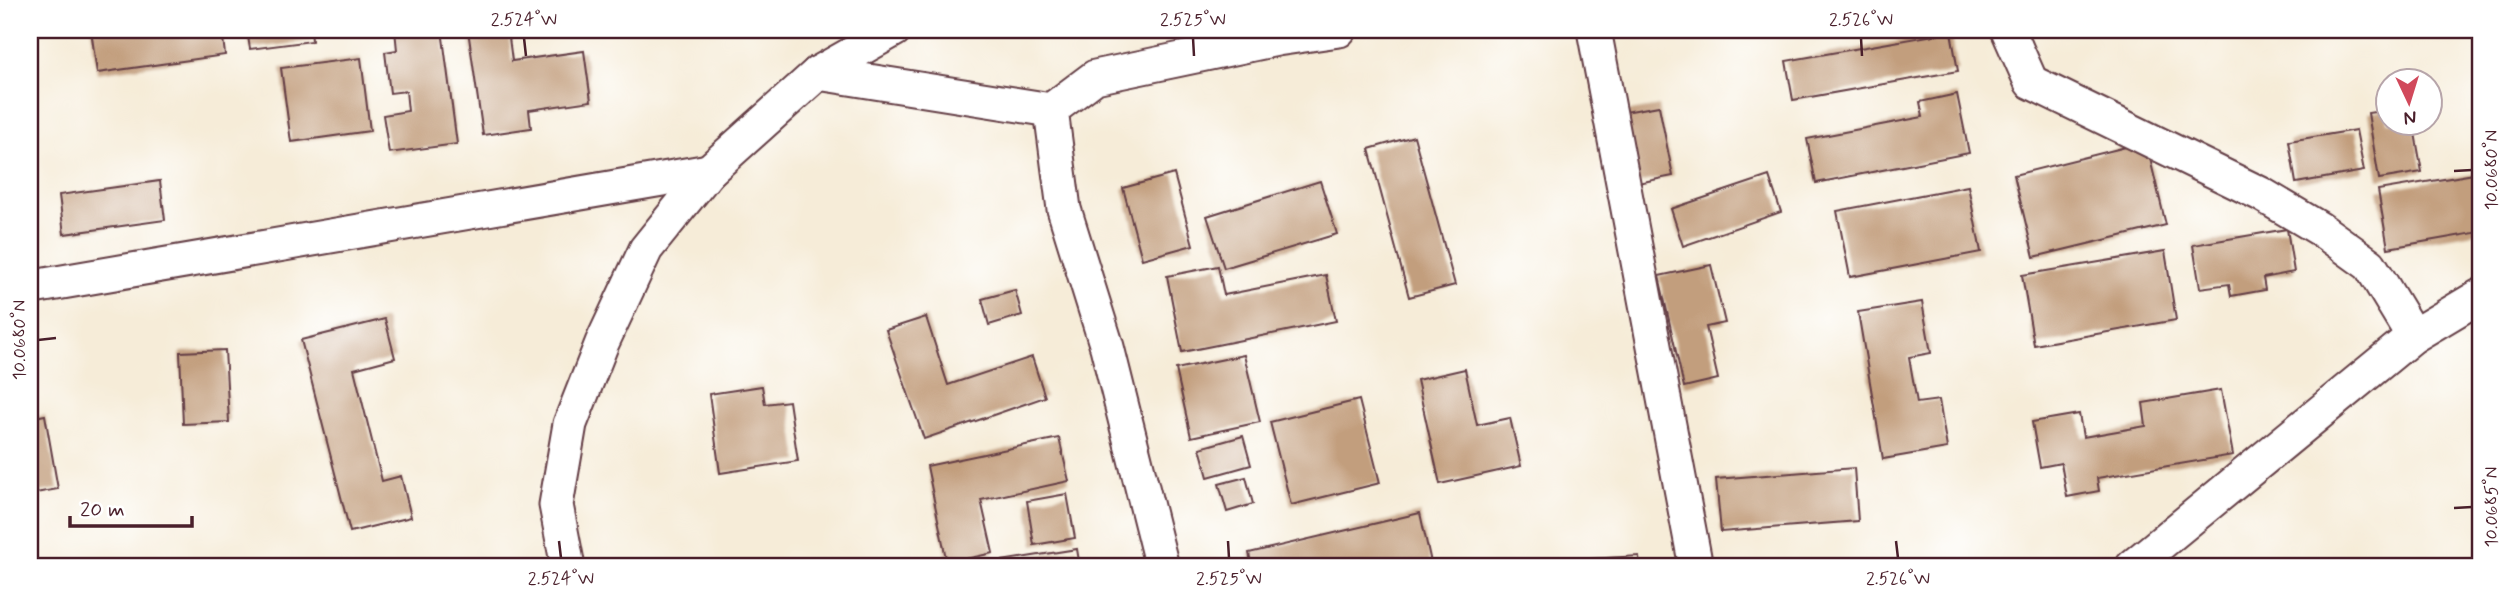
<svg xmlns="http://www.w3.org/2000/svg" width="2510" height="597" font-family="Mynerve,sans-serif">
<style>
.building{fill:#c29e7d}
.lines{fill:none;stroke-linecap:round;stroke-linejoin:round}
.street-casing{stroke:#643e45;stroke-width:37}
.street{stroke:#fff;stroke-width:33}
.ticks{fill:none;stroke:#4a1f2b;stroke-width:2.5}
.neatline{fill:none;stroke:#4a1f2b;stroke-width:2.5}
.ticks-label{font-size:18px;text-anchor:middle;fill:#4a1f2b}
</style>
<rect width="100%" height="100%" fill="#fff"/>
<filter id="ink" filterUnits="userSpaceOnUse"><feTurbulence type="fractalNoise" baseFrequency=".0143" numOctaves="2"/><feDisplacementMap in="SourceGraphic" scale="14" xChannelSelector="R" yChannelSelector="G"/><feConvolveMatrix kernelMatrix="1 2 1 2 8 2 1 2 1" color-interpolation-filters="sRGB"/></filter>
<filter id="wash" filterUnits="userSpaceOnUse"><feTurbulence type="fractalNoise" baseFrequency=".00686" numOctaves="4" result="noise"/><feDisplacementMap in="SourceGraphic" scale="28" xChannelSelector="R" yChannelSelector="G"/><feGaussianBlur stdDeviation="1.57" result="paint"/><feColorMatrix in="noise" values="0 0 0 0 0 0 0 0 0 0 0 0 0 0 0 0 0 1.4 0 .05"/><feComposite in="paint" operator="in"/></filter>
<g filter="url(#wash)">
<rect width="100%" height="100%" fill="#f6ecd8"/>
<g id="blocks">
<g class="building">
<path d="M91,30H222L225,55L97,73Z"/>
<path d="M247,30H311L312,41L250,49Z"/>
<path d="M395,30H442L457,144L389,153L383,115L408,111L406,91L390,93L385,52L397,50Z"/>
<path d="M468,30H508L512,61L584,51L591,101L529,110L531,128L483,135Z"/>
<path d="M1951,32L1958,71L1793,100L1786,61Z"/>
<path d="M361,58L370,131L291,142L281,68Z"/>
<path d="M1957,94L1969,153L1816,183L1807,139L1923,117L1920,102Z"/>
<path d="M1659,106L1673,176L1633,184L1619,113Z"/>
<path d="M2388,110V122H2413L2422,172L2379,179L2368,113Z"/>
<path d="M2356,130L2364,171L2296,183L2289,141Z"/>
<path d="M1414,136L1455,285L1409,297L1369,149Z"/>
<path d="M2146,142L2166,225L2034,257L2014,175Z"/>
<path d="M2480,173V232L2388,248L2378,190Z"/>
<path d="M1174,174L1193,245L1142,259L1123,188Z"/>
<path d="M1769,176L1781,212L1683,246L1671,209Z"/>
<path d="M160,181L165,220L64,234L59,195Z"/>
<path d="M1320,181L1337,234L1224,268L1207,216Z"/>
<path d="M1968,186L1981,252L1850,277L1837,211Z"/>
<path d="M2287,229L2294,272L2263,278L2265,290L2231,296L2229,284L2200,288L2193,245Z"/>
<path d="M2165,251L2176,320L2034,345L2022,275Z"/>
<path d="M1711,265L1725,323L1706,327L1718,379L1684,387L1659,276Z"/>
<path d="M1218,266L1224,295L1326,275L1336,321L1182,352L1167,276Z"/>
<path d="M1015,290L1022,315L989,325L982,299Z"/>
<path d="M1922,302L1931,353L1909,357L1917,403L1939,400L1947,448L1883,459L1858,312Z"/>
<path d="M926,317L948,385L1032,357L1045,397L924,439L886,330Z"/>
<path d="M385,319L395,358L354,369L382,481L401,476L411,517L350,532L301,340Z"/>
<path d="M225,350L229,422L183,424L180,352Z"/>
<path d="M1244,355L1260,422L1191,437L1176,369Z"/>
<path d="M1465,369L1477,425L1510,418L1521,466L1440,484L1417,380Z"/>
<path d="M762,386L765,404L789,401L798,461L720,473L709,394Z"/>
<path d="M2221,390L2233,455L2097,478L2099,491L2067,497L2061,463L2040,467L2032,422L2079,414L2083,437L2146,426L2143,403Z"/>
<path d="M1359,400L1380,483L1291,505L1270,422Z"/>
<path d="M45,415L58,489L30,494V418Z"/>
<path d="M1243,436L1251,465L1208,477L1200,448Z"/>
<path d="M1059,438L1069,481L981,500L993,553L947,563L927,466Z"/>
<path d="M1854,468L1858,521L1721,532L1716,479Z"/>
<path d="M1246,477L1253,504L1227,512L1219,484Z"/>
<path d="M1067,494L1075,538L1034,545L1027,501Z"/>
<path d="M1420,513L1432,567H1252L1249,553Z"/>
<path d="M1077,549L1080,567H970V566Z"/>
<path d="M1639,556L1640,567H1522V563Z"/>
</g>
</g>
</g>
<g filter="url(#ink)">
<use href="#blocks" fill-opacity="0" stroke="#643e45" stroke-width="2"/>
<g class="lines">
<g class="street-casing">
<g id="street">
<path d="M1594,30L1696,567"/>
<path d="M2008,30L2031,82L2261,194L2320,229L2370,265L2413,336"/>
<path d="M818,73L1051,110L1095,77L1277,39L1339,30"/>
<path d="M1051,110L1064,209L1107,347L1162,567"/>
<path d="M30,284L39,286L709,171"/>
<path d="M568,567L556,505L570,424L602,343L646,249L709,171L818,73L894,30"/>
<path d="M2132,567L2413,336L2480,296"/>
</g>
</g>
<use href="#street" class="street"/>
</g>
</g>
<path class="ticks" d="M524,38L526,56M1193,38L1194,56M1861,38L1862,56M2454,171L2472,170M38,340L56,338M2454,508L2472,507M559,541L561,558M1228,541L1229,558M1896,541L1898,558"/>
<rect width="2510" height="597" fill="none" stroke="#fff" stroke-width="77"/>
<g transform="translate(2409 102) rotate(176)"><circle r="33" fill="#ffffff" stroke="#b7a5aa" stroke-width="2"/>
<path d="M0-5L12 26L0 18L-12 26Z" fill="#d1495b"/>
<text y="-10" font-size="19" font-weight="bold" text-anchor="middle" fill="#4a1f2b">N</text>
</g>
<path d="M70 516v10h122v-10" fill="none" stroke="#4a1f2b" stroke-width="3.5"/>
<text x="80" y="516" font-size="21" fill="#4a1f2b" stroke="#ffffff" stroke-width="5" paint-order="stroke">20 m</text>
<rect x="38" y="38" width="2434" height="520" class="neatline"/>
<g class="ticks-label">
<text x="524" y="25">2.524°W</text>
<text x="1193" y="25">2.525°W</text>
<text x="1861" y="25">2.526°W</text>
<text transform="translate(2491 170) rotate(-90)" y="6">10.0680°N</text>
<text transform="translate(19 340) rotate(-90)" y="6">10.0680°N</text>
<text transform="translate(2491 507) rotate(-90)" y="6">10.0685°N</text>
<text x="561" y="584">2.524°W</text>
<text x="1229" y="584">2.525°W</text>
<text x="1898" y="584">2.526°W</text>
</g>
</svg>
